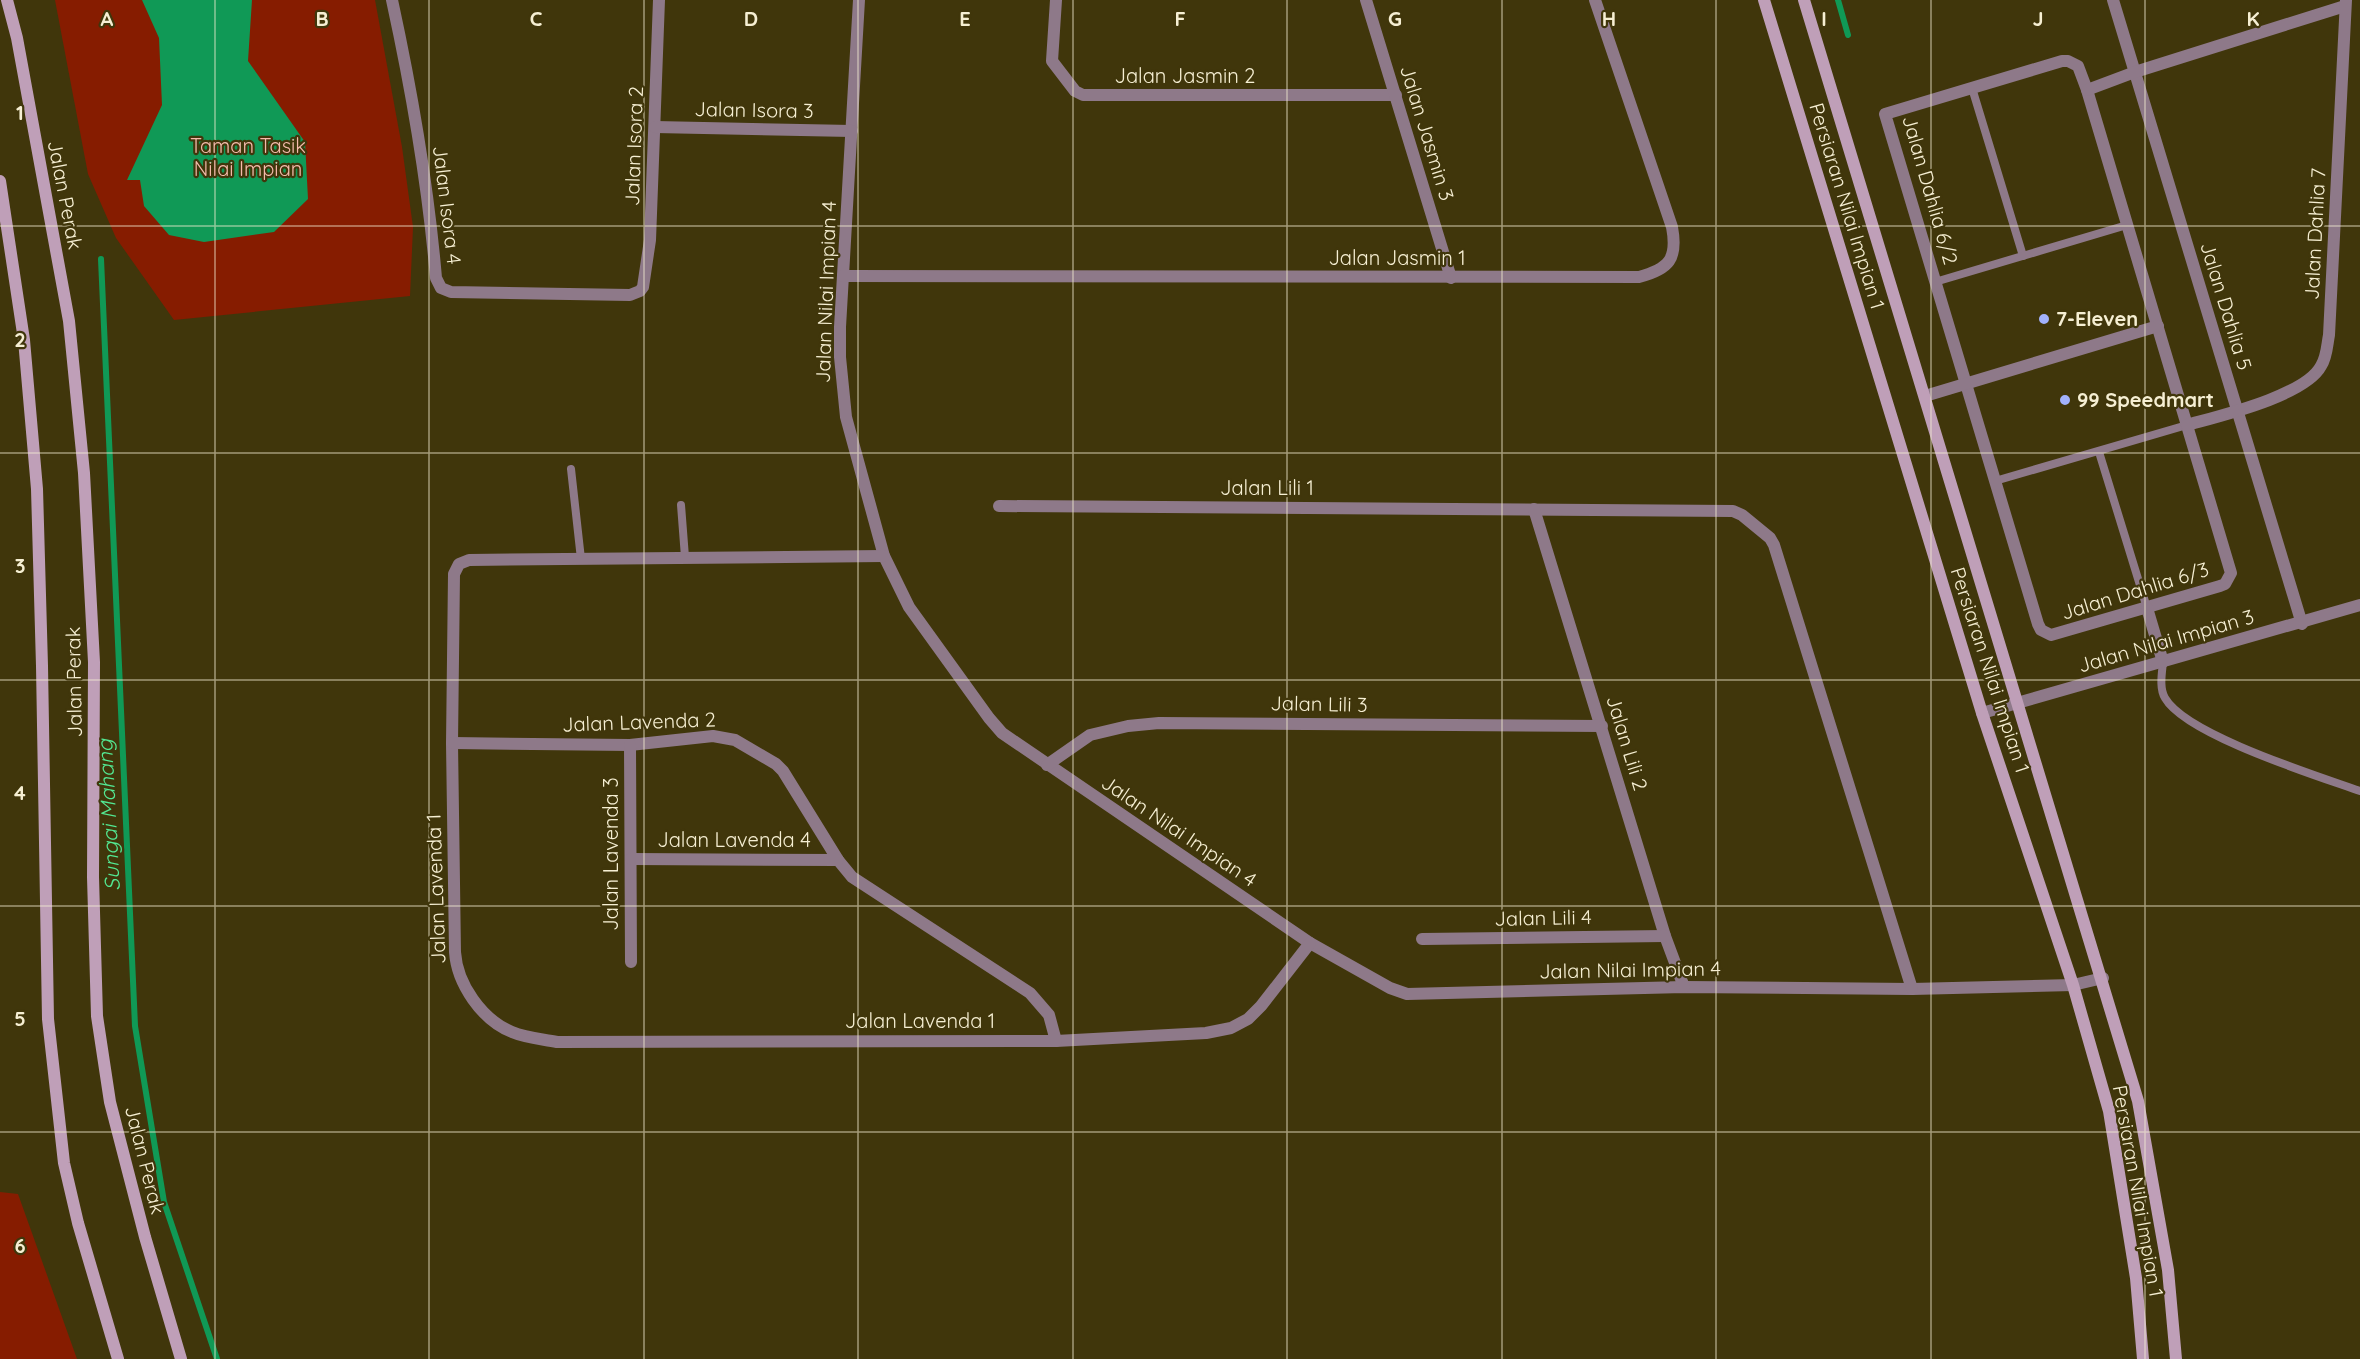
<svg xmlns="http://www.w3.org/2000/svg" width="2360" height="1359" font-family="Quicksand,sans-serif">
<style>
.green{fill:#861c00}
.water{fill:#109956}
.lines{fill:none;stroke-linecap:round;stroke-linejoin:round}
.stream{stroke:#109956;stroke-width:6}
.lane{stroke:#8e7989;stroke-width:8}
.street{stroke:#8e7989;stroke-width:12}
.secondary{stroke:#bf9fb8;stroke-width:12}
.grid{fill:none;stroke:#f6efd3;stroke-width:1.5;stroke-opacity:0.55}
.poi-dot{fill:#a2b2fd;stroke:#40360b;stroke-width:2}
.labels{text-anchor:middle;stroke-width:4.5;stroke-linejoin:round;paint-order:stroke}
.street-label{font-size:20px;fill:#f6efd3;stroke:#40360b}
.park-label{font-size:20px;fill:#f5bbad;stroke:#40360b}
.poi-label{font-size:20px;font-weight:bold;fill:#f6efd3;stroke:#40360b;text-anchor:start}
.water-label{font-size:21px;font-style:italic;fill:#53e993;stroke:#40360b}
.grid-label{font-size:20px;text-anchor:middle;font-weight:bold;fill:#f6efd3;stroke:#40360b;stroke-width:4.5;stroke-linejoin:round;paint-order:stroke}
</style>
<rect width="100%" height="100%" fill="#40360b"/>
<g class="green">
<path d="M55,0H375L402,147L413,227L410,296L174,320L116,238L88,174Z"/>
<path d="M0,1192L18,1194L77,1359H0Z"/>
</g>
<path class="water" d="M142,0H252L248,61L305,142L308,199L274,232L204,242L169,235L144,206L140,180H127L162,105L159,38Z"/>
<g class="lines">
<g class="stream">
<path d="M1838,0L1848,35"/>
<path d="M101,259L135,1026L164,1202L217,1359"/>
</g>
<g class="lane">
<path d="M1972,88L2023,256"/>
<path d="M1935,282L2127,225"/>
<path d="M2099,452L2147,608"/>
<path d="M571,469L581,559"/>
<path d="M1995,481L2187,425"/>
<path d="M681,505L685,557"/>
<path d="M2163,662C2162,673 2159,688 2165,698C2186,735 2318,776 2360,791"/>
</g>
<g class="street">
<path d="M392,0C412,92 428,184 436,278L441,288L451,292L630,295L640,291L643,287L650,240L659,0"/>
<path d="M859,0L840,327V357L846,417L884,556L909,607L989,718L1002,733L1310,943L1390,988L1407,994L1684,987L1912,989L2073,985L2103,978"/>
<path d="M1056,0L1052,61L1075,91L1083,95H1396"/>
<path d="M1366,0L1451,278"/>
<path d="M2113,0L2302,624"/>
<path d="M2062,61H2068L2078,66L2087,90L2231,573L2225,584L2220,586L2051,635L2041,630L2038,624L1885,114Z"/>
<path d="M2087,90L2135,72L2345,6"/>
<path d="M655,127L852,131"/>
<path d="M843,276L1639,277C1669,269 1678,259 1672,227L1595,0"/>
<path d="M1925,396L2158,326"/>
<path d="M2187,425C2219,416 2305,396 2321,366C2327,357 2327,345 2329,335L2346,0"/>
<path d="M999,506L1733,511L1742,515L1770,538L1774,545L1912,989"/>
<path d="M1534,509L1665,936L1684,987"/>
<path d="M884,556L469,560L459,564L454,574L452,743L455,952C457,984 482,1020 512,1032C526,1038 542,1039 557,1042L1056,1041L1206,1033L1231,1028L1248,1019L1261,1006L1310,943"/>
<path d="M2147,608L2163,662"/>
<path d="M1982,713L2360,605"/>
<path d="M452,743L630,745L713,736L735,740L776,764L783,771L838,860L852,877L1030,993L1049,1015L1056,1041"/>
<path d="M630,745L631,962"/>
<path d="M1047,765L1090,735L1128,726L1159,723L1602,726"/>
<path d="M631,859L838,860"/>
<path d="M1422,939L1665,936"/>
</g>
<g class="secondary">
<path d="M7,0L17,38L69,321L84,473L94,662L93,877L97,1016L110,1102L145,1237L181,1359"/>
<path d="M1764,0L1982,713L2073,985L2109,1111L2136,1278L2143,1359"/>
<path d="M1804,0L2138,1101L2168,1270L2176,1359"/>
<path d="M0,181L24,340L37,489L42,666L48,1019L64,1163L78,1223L118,1359"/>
</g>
</g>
<path class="grid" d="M215,0V1359M429,0V1359M644,0V1359M858,0V1359M1073,0V1359M1287,0V1359M1502,0V1359M1716,0V1359M1931,0V1359M2145,0V1359M0,226H2360M0,453H2360M0,680H2360M0,906H2360M0,1132H2360"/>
<g class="poi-dot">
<circle cx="2044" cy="319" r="6"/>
<circle cx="2065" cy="400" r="6"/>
</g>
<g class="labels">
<g class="street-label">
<text x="1185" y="83">Jalan Jasmin 2</text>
<text transform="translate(754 110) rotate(1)" y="7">Jalan Isora 3</text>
<text transform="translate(1427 133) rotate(73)" y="7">Jalan Jasmin 3</text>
<text transform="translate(634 146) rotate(-88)" y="7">Jalan Isora 2</text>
<text transform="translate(1930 190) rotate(74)" y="7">Jalan Dahlia 6/2</text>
<text transform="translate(65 195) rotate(79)" y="7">Jalan Perak</text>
<text transform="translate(447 205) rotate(83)" y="7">Jalan Isora 4</text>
<text transform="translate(1847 206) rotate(73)" y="7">Persiaran Nilai Impian 1</text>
<text transform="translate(2315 234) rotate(-87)" y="7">Jalan Dahlia 7</text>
<text x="1397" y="265">Jalan Jasmin 1</text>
<text transform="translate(826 292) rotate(-88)" y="7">Jalan Nilai Impian 4</text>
<text transform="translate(2226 306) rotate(73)" y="7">Jalan Dahlia 5</text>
<text x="1267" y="495">Jalan Lili 1</text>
<text transform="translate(2135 591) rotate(-17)" y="7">Jalan Dahlia 6/3</text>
<text transform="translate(2166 641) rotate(-16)" y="7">Jalan Nilai Impian 3</text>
<text transform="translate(1990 670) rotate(72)" y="7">Persiaran Nilai Impian 1</text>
<text transform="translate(74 682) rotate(-91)" y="7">Jalan Perak</text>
<text transform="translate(1319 704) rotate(1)" y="7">Jalan Lili 3</text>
<text transform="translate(639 722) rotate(-2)" y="7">Jalan Lavenda 2</text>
<text transform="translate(1627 743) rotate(73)" y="7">Jalan Lili 2</text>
<text transform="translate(1179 831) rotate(34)" y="7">Jalan Nilai Impian 4</text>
<text x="734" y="847">Jalan Lavenda 4</text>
<text transform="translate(611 854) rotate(-90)" y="7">Jalan Lavenda 3</text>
<text transform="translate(436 889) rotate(-92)" y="7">Jalan Lavenda 1</text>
<text transform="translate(1543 918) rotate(-1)" y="7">Jalan Lili 4</text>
<text transform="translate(1630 970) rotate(-1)" y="7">Jalan Nilai Impian 4</text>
<text x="920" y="1028">Jalan Lavenda 1</text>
<text transform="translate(145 1160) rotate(76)" y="7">Jalan Perak</text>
<text transform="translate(2138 1191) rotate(80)" y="7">Persiaran Nilai Impian 1</text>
</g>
<g class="park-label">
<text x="248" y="153">Taman Tasik<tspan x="248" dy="23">Nilai Impian</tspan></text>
</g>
<g class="poi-label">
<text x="2056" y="326">7-Eleven</text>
<text x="2077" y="407">99 Speedmart</text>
</g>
<g class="water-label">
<text transform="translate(109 815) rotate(-93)" y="7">Sungai Mahang</text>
</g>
</g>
<g class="grid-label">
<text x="107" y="26">A</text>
<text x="322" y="26">B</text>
<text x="536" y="26">C</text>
<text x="751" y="26">D</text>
<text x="965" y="26">E</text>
<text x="1180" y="26">F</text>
<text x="1395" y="26">G</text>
<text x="1609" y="26">H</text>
<text x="1824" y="26">I</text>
<text x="2038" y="26">J</text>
<text x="2253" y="26">K</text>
<text x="20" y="120">1</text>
<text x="20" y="347">2</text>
<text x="20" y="573">3</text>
<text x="20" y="800">4</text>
<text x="20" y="1026">5</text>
<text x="20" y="1253">6</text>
</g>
</svg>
